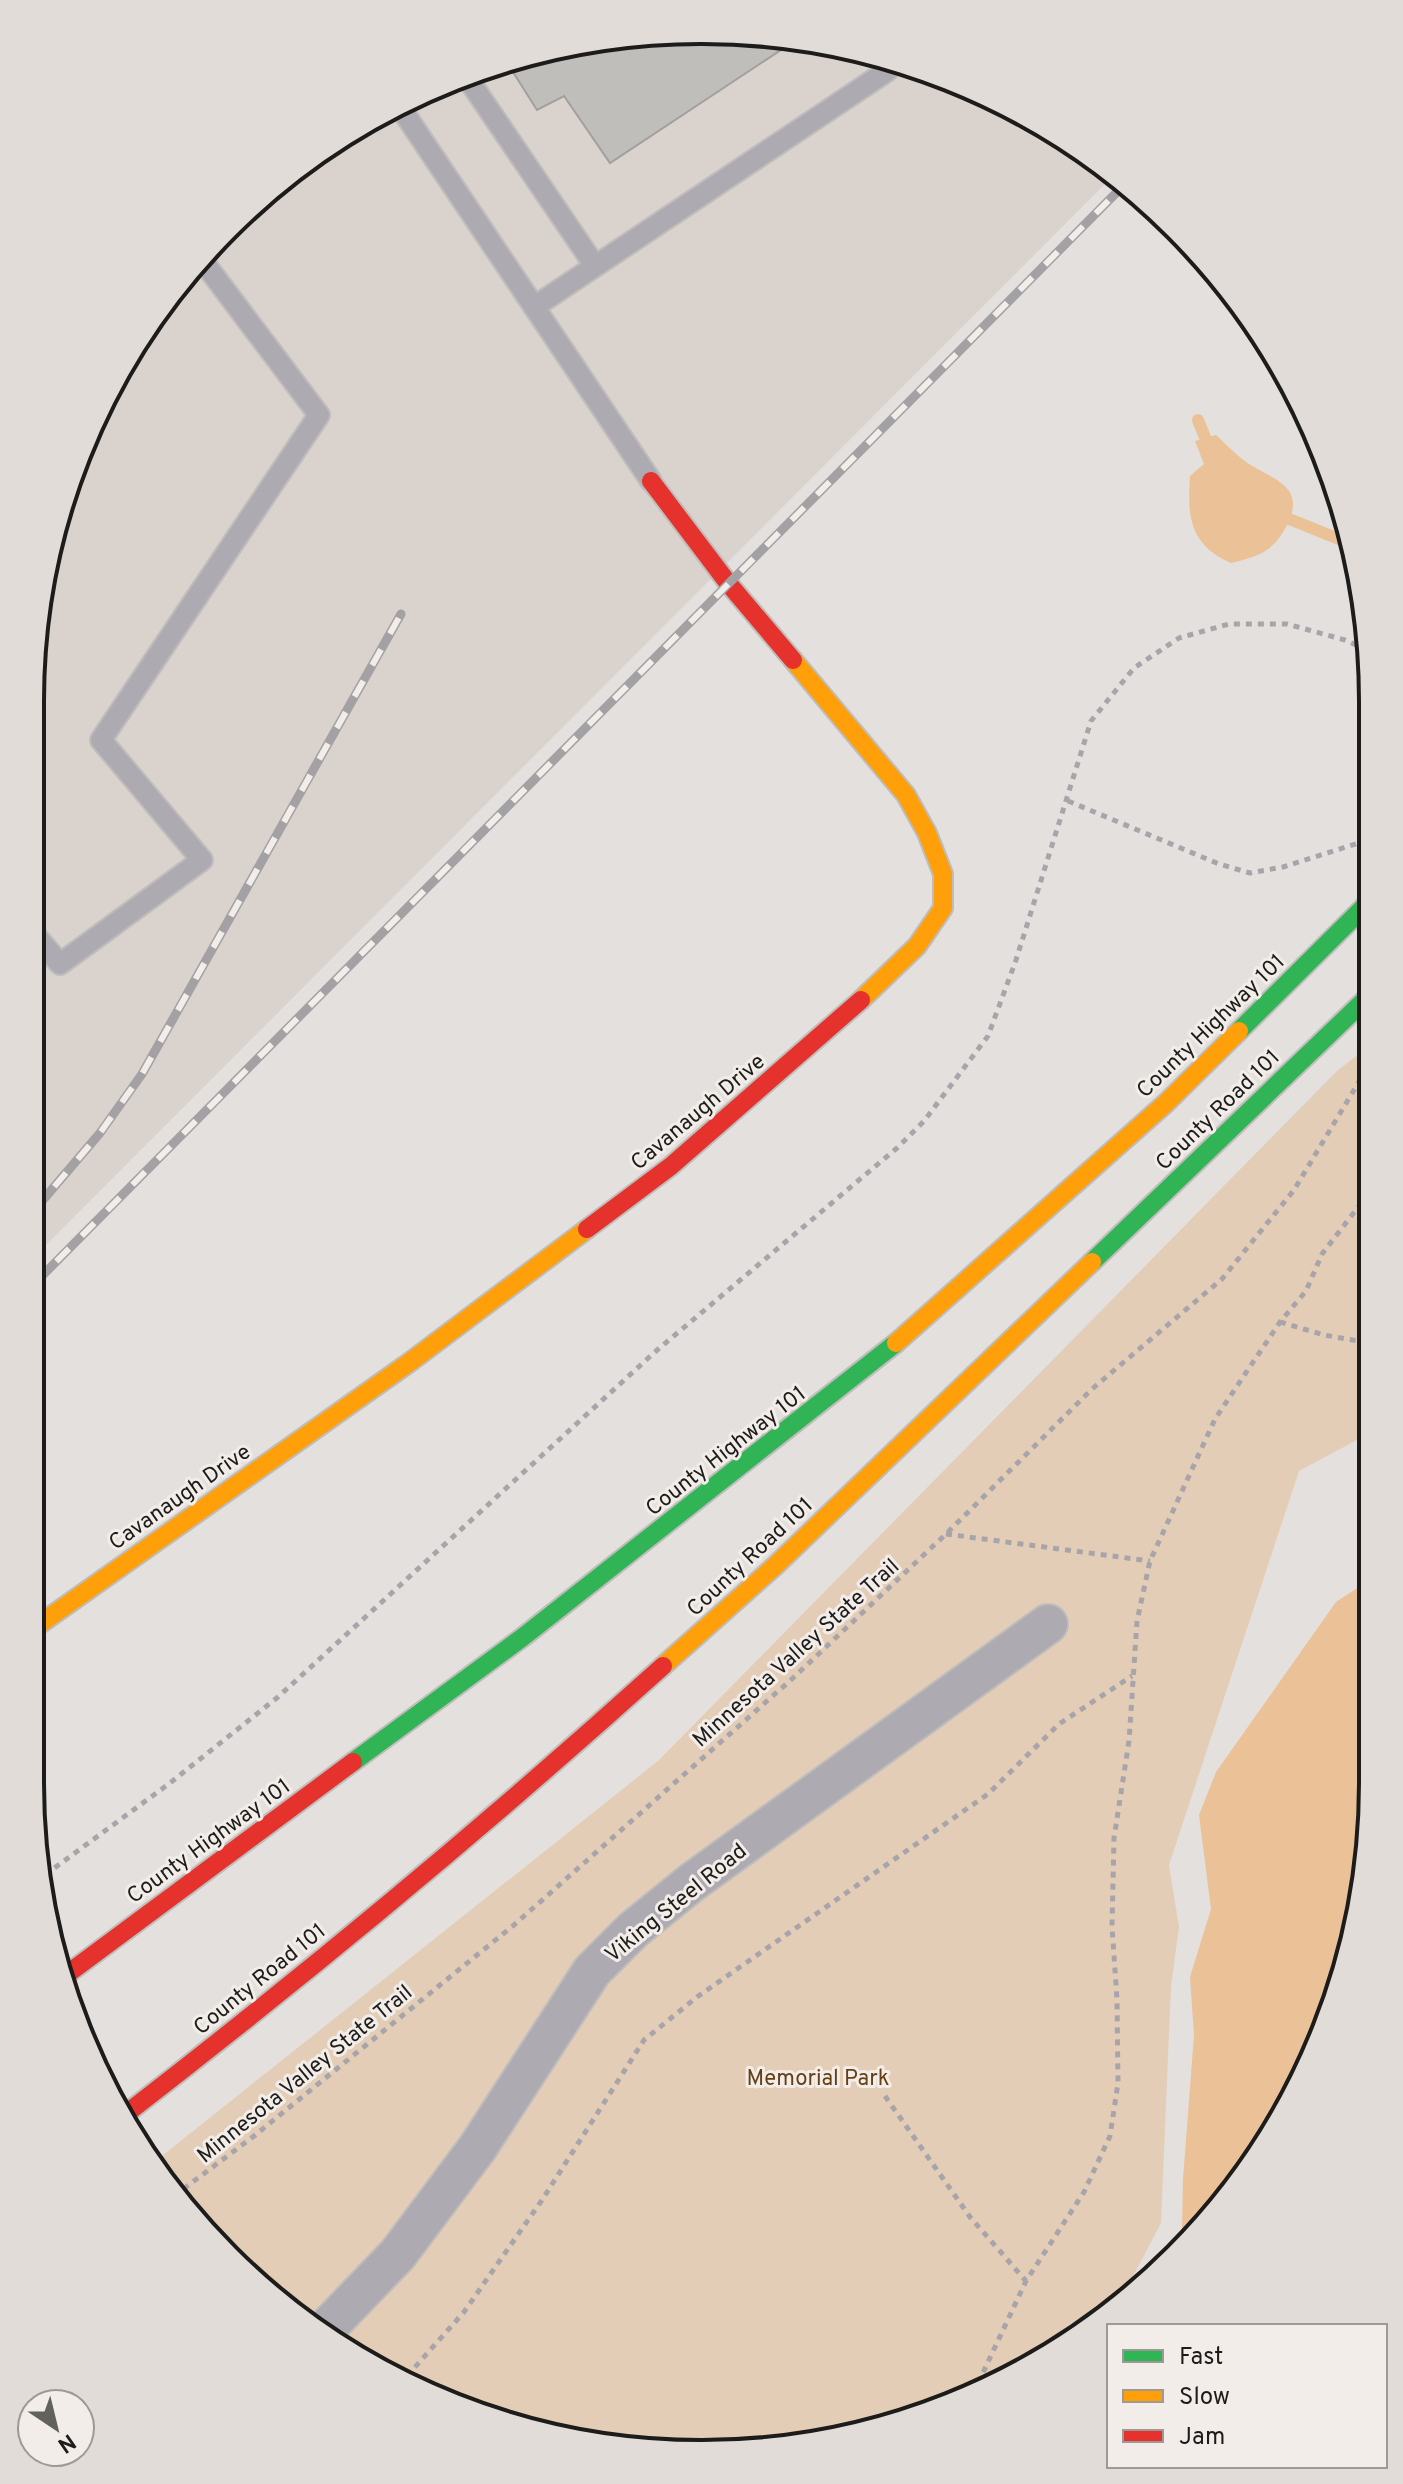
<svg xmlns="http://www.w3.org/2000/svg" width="1403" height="2484" font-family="Overpass,sans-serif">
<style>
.built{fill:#dad2cd}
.green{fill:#e4cdb6}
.water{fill:#ebc198}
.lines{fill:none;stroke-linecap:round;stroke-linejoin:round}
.stream{stroke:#ebc198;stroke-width:12}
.building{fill:#c0bebb;stroke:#a2a09e;stroke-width:2}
.lane-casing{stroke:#bfbdbb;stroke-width:24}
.street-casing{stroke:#bfbdbb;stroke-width:42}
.fast-casing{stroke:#bfbdbb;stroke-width:22}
.slow-casing{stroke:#bfbdbb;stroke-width:22}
.jam-casing{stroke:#bfbdbb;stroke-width:22}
.path{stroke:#a8a5aa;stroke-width:5;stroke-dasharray:6 6;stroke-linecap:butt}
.lane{stroke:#aeaab2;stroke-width:20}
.street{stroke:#aeaab2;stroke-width:38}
.fast{stroke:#30b455;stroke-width:18}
.slow{stroke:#ff9f0a;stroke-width:18}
.jam{stroke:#e5322d;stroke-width:18}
.rail-casing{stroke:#a3a1a4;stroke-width:9}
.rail{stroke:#f2ede8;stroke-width:6;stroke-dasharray:18;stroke-linecap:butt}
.labels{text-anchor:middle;stroke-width:6;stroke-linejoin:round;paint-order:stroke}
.street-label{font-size:22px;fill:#1d1c1a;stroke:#f2ede8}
.park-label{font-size:22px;fill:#674115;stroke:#f2ede8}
.rim{fill:none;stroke:#1d1c1a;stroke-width:4}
</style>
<rect width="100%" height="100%" fill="#e3e0dd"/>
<path class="built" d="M658,31L790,36L918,66L1038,120L1112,177L31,1260V658L66,486L120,365L197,258L293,168L405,99L528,53Z"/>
<path class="green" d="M1369,1046L1370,1433L1299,1471L1169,1865L1179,1927L1171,1986L1161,2223L1119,2303L958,2403L745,2453L527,2431L328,2341L169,2191L153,2163L658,1761L1337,1071Z"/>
<g class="water">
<path d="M1216,435C1227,445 1237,456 1249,464C1277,481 1307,488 1286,527C1272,553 1258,556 1231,563C1190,545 1187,517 1190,476L1204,464L1195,441Z"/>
<path d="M1371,1579L1372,1826L1338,1998L1283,2119L1171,2255L1182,2229L1183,2179L1194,2035L1190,1977L1211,1909L1199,1815L1216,1772L1336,1602Z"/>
</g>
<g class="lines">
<g class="stream">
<path d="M1198,420L1210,450"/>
<path d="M1277,514L1351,544"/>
</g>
</g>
<path class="building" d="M658,31L799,38L610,163L564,96L537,110L506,61L528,53Z"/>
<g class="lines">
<g class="lane-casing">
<g id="lane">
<path d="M466,76L595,266"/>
<path d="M398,104L651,481"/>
<path d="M534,307L887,71L897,61"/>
<path d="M31,930L60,964L202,860L101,740L319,415L199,256"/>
</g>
</g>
<g class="street-casing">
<path id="street" d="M321,2334L398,2254L478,2147L592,1971L633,1930L691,1883L1048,1624"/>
</g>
<g class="fast-casing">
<g id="fast">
<path d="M1239,1031L1368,903"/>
<path d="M1092,1262L1369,996"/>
<path d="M353,1762L523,1637L896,1343"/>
</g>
</g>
<g class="slow-casing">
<g id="slow">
<path d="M793,660L906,795L927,833L943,874V908L917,946L861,1000"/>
<path d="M896,1343L1166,1103L1239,1031"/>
<path d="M30,1631L410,1362L587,1229"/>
<path d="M663,1666L776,1565L1092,1262"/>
</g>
</g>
<g class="jam-casing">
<g id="jam">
<path d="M651,481L728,583L793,660"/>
<path d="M587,1229L671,1166L861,1000"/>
<path d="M62,1978L353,1762"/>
<path d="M127,2113C311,1971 490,1822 663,1666"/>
</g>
</g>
<g class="path">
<path d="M1068,801L1219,864L1250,873L1283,867L1368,840"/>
<path d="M1280,1322L1324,1335L1370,1343"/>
<path d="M946,1534L1150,1561"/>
<path d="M45,1875L170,1783L278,1697L656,1351L897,1148L924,1121L988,1036L1016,960L1091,721L1134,668L1179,638L1229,624H1287L1345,640L1367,650"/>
<path d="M885,2096L970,2217L1026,2281"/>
<path d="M174,2196L254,2136L514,1925L793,1678L946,1534L1092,1389L1222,1279L1294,1190L1369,1065"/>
<path d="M407,2376L464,2312L542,2200L644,2040L697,1997L988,1794L1059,1724L1132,1676"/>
<path d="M973,2394L1026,2281L1084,2192L1110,2136L1118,2083L1117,2000L1112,1926L1114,1838L1129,1741L1137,1621L1150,1561L1215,1419L1280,1322L1306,1291L1322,1254L1369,1193"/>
</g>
<use href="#lane" class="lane"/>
<use href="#street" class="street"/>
<use href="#fast" class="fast"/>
<use href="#slow" class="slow"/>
<use href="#jam" class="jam"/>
<g class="rail-casing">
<g id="rail">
<path d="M31,1214L100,1133L142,1074L401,614"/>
<path d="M31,1287L1123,186"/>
</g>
</g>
<use href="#rail" class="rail"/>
</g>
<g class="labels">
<g class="street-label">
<text transform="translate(1210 1025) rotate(-44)" y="8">County Highway 101</text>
<text transform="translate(1217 1109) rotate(-44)" y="8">County Road 101</text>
<text transform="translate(697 1111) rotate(-40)" y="8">Cavanaugh Drive</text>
<text transform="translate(725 1450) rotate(-38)" y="8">County Highway 101</text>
<text transform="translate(179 1496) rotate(-35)" y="8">Cavanaugh Drive</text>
<text transform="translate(749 1556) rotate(-43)" y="8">County Road 101</text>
<text transform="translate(795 1652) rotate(-42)" y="8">Minnesota Valley State Trail</text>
<text transform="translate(208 1840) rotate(-36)" y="8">County Highway 101</text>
<text transform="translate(675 1902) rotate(-39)" y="8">Viking Steel Road</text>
<text transform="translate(259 1978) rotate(-39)" y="8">County Road 101</text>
<text transform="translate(304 2073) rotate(-39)" y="8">Minnesota Valley State Trail</text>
</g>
<g class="park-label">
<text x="818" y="2085">Memorial Park</text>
</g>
</g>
<path d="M0 0H1403V2484H0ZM701 44H702A657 657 0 0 1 1359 701V1783A657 657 0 0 1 702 2440H701A657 657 0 0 1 44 1783V701A657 657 0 0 1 701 44Z" fill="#e1dcd8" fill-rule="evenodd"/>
<path class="rim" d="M701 44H702A657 657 0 0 1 1359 701V1783A657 657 0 0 1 702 2440H701A657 657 0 0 1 44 1783V701A657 657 0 0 1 701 44Z"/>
<rect x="1107" y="2324" width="280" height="144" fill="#f2ede8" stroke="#9d9996" stroke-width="2"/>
<rect x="1123" y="2350" width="40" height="12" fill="#30b455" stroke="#9d9996" stroke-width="2"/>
<text x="1179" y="2364" font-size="24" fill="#1d1c1a">Fast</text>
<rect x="1123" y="2390" width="40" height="12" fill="#ff9f0a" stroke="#9d9996" stroke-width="2"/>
<text x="1179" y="2404" font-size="24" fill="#1d1c1a">Slow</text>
<rect x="1123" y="2430" width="40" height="12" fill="#e5322d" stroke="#9d9996" stroke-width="2"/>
<text x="1179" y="2444" font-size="24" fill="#1d1c1a">Jam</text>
<g transform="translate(56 2428) rotate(145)"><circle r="38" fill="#f2ede8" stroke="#9d9996" stroke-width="2"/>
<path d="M0-6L14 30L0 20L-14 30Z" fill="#62615e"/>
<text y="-12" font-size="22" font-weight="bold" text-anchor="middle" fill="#1d1c1a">N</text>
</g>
</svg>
